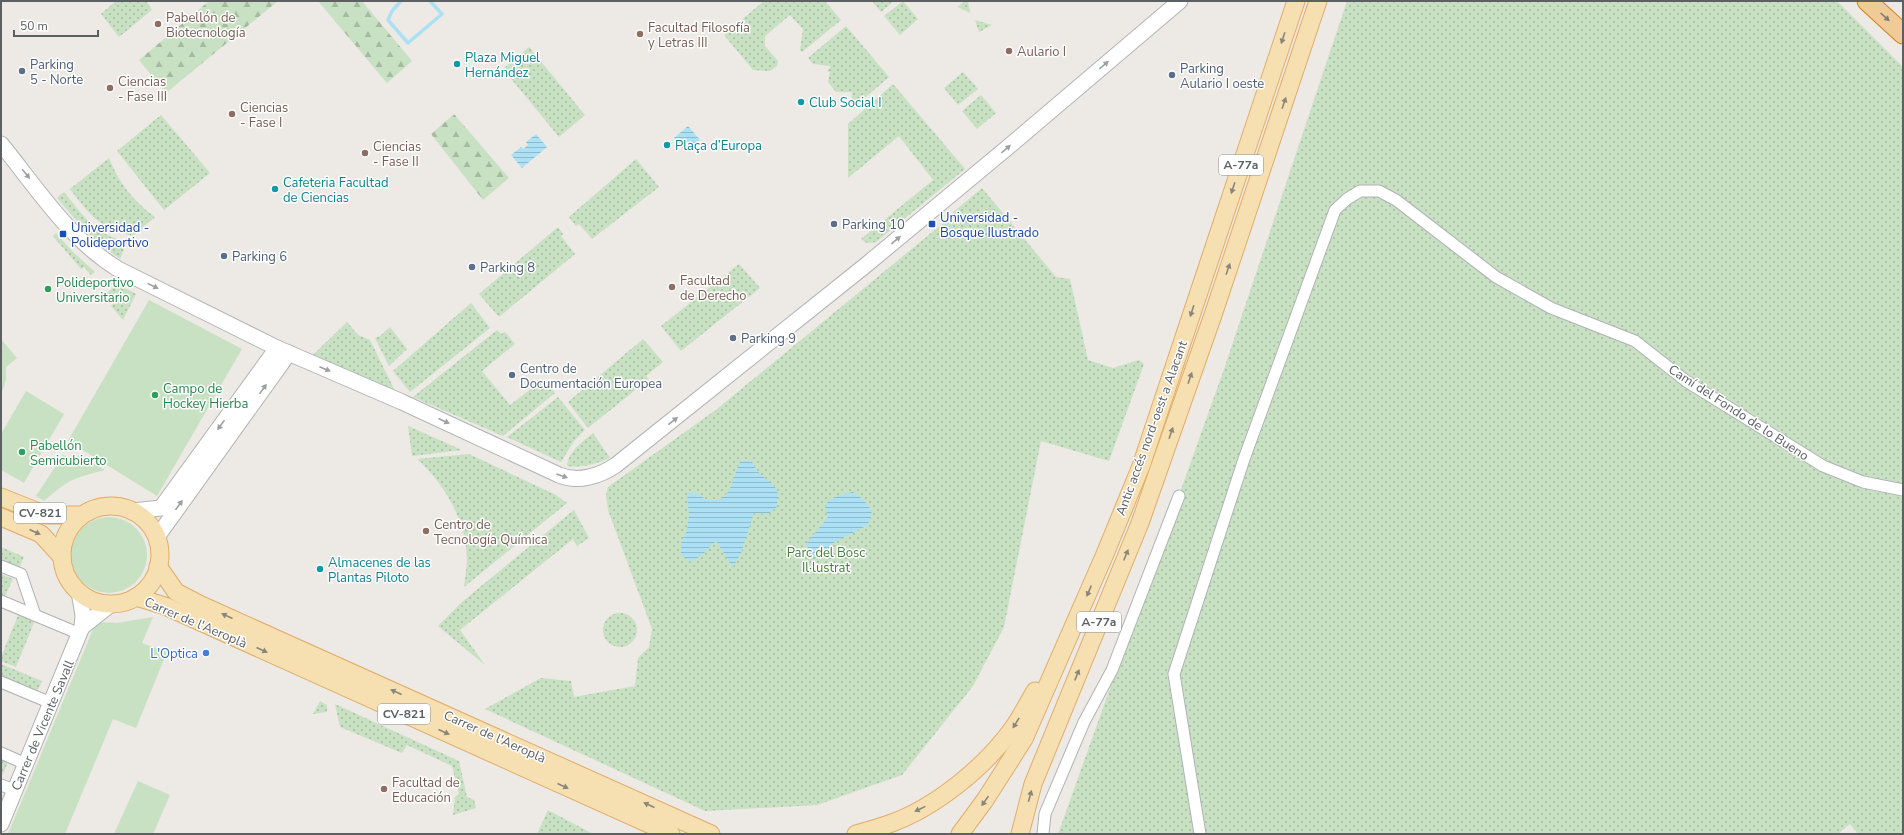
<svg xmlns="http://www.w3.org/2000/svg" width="1904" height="835" font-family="'Nunito Sans',sans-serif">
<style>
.grass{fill:url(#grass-dots)}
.forest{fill:url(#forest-firs)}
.park{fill:#c8e1c3}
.water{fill:url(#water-rules)}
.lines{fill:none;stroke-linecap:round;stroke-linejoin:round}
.stream{stroke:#ace1f5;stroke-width:3.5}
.street-casing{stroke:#afb2b5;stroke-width:13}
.secondary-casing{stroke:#b0b4b7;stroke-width:17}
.primary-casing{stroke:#e1ac69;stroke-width:19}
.highway-casing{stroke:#d77d1a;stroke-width:21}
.street{stroke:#fff;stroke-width:11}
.secondary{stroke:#fff;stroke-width:15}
.primary{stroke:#f6dfb0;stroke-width:17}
.highway{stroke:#f1cb97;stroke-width:19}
.oneway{fill:#817b70}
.oneway2{fill:#8a867a}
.oneway3{fill:#9da0a1}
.education-dot{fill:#8d6e63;stroke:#fff;stroke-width:1.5}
.culture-dot{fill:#0f9aa8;stroke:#fff;stroke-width:1.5}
.service-dot{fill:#5c6f8a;stroke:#fff;stroke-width:1.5}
.transit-dot{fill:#1a4fb4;stroke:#fff;stroke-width:1.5}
.leisure-dot{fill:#2e9e5b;stroke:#fff;stroke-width:1.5}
.shop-dot{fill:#3f7fe0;stroke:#fff;stroke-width:1.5}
.labels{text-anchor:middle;stroke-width:3;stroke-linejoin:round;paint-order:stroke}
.shield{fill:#fff;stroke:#8d9092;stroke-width:1}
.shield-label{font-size:12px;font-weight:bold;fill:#5c6063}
.education-label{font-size:13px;fill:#785e54;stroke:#fff;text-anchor:start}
.culture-label{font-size:13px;fill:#0d838f;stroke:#fff;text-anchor:start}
.service-label{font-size:13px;fill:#4e5e75;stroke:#fff;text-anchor:start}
.transit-label{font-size:13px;fill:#164399;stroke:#fff;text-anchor:start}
.leisure-label{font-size:13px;fill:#27864d;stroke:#fff;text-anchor:start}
.street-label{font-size:13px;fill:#5c6063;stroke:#fff}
.park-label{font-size:13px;fill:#467f3e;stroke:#fff}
.shop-label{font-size:13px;fill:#366cbe;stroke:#fff;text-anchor:end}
</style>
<defs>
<pattern id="grass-dots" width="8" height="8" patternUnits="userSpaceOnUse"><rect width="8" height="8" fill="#c8e1c3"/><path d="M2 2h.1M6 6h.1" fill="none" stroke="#a6baa2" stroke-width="1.8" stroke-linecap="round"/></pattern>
<pattern id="forest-firs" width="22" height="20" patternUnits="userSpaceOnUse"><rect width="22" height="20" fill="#c8e1c3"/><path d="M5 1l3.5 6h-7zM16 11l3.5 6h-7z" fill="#a6baa2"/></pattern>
<pattern id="water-rules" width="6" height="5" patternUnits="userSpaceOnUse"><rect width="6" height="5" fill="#ace1f5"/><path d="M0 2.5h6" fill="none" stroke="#8fbaca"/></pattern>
</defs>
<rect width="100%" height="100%" fill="#ede9e4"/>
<g class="grass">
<path d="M116,1H147V2L152,10L119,37L101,14Z"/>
<path d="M764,1H825L841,20L802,52L800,50L803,29L790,15L765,36V46L778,61L777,66L770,71L753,70L724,35Z"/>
<path d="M872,1H894L881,12Z"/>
<path d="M903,1L918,19L900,35L884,16Z"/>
<path d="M964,1H968L970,13L958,7Z"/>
<path d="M1347,1H1837L1903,67V834H1858L1850,824L1838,834H1058L1223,372Z"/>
<path d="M975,20L992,25L979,32Z"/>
<path d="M846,26L889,77L853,108L851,106L852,92H836L828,82L830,72L827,71L831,66L813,64L808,58Z"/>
<path d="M529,47L585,115L559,137L503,69Z"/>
<path d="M963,72L978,89L958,105L944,88Z"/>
<path d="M893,84L965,169L876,242L867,243L861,239L933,180L899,136L848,178V124Z"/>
<path d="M981,95L996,113L977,129L962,111Z"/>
<path d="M161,115L210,173L164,210L117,151Z"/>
<path d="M109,158C118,182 134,202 155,217L133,236C100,229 90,215 70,189Z"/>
<path d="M636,159L659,187L592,239L579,224L576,226L569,217Z"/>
<path d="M982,188L1056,277L1070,279L1088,360L1113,368L1139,360L1144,364L1109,461L1041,441L1004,627L973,686L902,775L817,805L705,811L485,709L541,678L571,681L574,697L635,686L638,658L649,647L652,629L608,510L606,495L608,487L717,409L953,215L952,213Z"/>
<path d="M64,192C84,217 95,234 127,242L120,259C95,242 77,221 57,198Z"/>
<path d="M558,227L563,234L561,236L575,254L499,317L479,294Z"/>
<path d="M56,233L72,251L95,272L91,275L84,267L81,269L53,236Z"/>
<path d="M739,264L760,288L681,351L661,326Z"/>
<path d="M117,284L136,294L123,320L111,306L113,304L106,294Z"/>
<path d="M471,303L490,328L410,392L393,371Z"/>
<path d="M347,322L358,335L370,340L396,393L313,355Z"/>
<path d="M390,327L407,349L389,366L375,338L380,336Z"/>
<path d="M497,330L501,334L505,332L515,344L482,371L510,405L544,379L555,393L503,436L413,397Z"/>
<path d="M643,339L663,362L646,376L649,379L588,428L568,402Z"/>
<path d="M558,397L585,430L574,441L561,462L507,437Z"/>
<path d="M408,426L462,450L412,456Z"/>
<path d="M593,433L610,458C595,464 584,468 567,466C568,452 583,441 593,433Z"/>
<path d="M469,454L556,495L567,503L464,587C465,578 467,568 467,559C466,521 445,484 417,459Z"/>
<path d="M574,510L589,538L577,546L573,539L460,630L485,665L438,626L463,601Z"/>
<path d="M1,547L24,557L19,568L1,561Z"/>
<path d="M1,574L13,579L4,598L1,597Z"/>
<path d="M19,613L35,620L16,667L1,661V657Z"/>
<circle cx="620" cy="630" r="17"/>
<path d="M1,664L42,681L36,694L1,679Z"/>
<path d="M320,701L327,705V712L313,714Z"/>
<path d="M335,704L459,761L467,797L474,800L476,808L453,815L455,797L459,794L452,766L407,745L402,753L340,727Z"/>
<path d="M1,757L9,760L1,778Z"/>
<path d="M548,810L593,834H537Z"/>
</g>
<g class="forest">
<path d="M209,1H278L166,93L139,60Z"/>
<path d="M318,1H362L412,61L387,83Z"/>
<path d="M454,114L509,178L483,200L431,134Z"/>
</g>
<g class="park">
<path d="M149,300L242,349L157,496L68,441Z"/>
<path d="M1,339L17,358L6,367V380L1,395Z"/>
<path d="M26,391L64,414L24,483L1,470V434Z"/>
<path d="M63,455L75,461L79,455L105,470C74,478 69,479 44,501L36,496Z"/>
<circle cx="109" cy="555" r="38"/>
<path d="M153,617L142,643L167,652L136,728L113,719L65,834H8L96,622L117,623Z"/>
<path d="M138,781L170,795L153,834H114Z"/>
</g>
<g class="water">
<path d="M688,126L700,140L686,152L674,138Z"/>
<path d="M536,134L547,147L522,168L511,155L521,147L523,149L528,145L526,142Z"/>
<path d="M740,461H752C757,478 776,481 778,494C778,498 777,503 777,507L768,514L754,513L741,553L733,567L716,541L702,555L691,562L681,555V543L687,530L689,515L687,493H696L707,500H720L729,491Z"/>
<path d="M853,492L864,500L872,511L868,525L833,543L824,556L818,559L812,556L806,544L828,517L825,508L828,501L840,495Z"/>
</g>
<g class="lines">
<path class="stream" d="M401,1L392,11L388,20L408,43L442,14L430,1"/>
<g class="street-casing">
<g id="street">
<path d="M1,566L21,574L35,615"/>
<path d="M1,601L80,634"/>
<path d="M1,682L51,703"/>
<path d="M1,753L26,764"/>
<path d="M1,785L14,790"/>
<path d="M1043,834L1045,814L1084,722L1112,670L1179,496"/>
<path d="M1200,834L1174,674L1244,459L1335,210L1347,199L1360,191H1379L1396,200L1496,277L1551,308L1635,341L1686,381L1823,466L1863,482L1903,490"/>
</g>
</g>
<g class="secondary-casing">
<g id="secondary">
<path d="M1,144C37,188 69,239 118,269L277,348L402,402L559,475C578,483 600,476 616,465L866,265L1007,148L1180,1"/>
<path d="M133,511L161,508L277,348"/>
<path d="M157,537L289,353"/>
<path d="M82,627L111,604"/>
<path d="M1,824L82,627L83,615L79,592"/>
</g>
</g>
<g class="primary-casing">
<g id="primary">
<path d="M1,497L46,515H82"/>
<circle cx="111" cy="555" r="49"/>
<path d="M1,517L41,534L62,557"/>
<path d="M158,566L176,592L199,604L711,834"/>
<path d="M136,597L165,606L671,834"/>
<path d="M856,834C867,831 878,828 889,824C935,808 985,767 1013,728C1021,717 1028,703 1035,691"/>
<path d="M960,834L985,800L1024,739L1105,554L1141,466L1296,1"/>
<path d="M1020,834L1033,784L1140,523L1213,315L1318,1"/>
</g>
</g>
<g class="highway-casing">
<path id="highway" d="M1867,1L1903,34"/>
</g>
<use href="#street" class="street"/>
<use href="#secondary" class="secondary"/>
<use href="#primary" class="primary"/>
<use href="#highway" class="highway"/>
</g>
<defs><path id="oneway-solid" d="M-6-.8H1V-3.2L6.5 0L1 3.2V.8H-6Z"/></defs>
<use class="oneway" href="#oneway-solid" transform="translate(1885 17) rotate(42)"/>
<g class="oneway2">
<use href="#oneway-solid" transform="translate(1283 38) rotate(108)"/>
<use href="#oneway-solid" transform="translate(1284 103) rotate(-71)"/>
<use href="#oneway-solid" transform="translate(1233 188) rotate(108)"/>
<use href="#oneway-solid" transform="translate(1228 269) rotate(-71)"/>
<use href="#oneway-solid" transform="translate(1192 311) rotate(108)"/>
<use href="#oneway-solid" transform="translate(1190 378) rotate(-71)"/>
<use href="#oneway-solid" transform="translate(1171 433) rotate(-71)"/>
<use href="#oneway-solid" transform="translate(35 532) rotate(25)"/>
<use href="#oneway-solid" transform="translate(1126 555) rotate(-68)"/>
<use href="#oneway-solid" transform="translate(1089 591) rotate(113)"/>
<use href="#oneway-solid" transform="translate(227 616) rotate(-156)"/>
<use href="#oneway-solid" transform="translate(262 650) rotate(24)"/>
<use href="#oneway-solid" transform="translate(1077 675) rotate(-68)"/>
<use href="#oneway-solid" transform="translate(396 692) rotate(-156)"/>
<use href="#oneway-solid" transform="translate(1016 723) rotate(122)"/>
<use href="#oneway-solid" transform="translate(444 732) rotate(24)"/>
<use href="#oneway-solid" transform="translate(563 786) rotate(24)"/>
<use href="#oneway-solid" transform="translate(1030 796) rotate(-75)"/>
<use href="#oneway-solid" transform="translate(985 801) rotate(125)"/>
<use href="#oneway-solid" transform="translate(649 805) rotate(-156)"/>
<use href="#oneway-solid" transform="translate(920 809) rotate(154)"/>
</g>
<g class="oneway3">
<use href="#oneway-solid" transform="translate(1104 65) rotate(-40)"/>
<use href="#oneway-solid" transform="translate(1006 149) rotate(-40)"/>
<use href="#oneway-solid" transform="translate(26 174) rotate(51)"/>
<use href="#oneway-solid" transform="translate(896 240) rotate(-40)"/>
<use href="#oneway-solid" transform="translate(153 286) rotate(26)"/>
<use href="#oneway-solid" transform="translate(325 369) rotate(23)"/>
<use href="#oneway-solid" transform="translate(263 389) rotate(-54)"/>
<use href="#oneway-solid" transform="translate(444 421) rotate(25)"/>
<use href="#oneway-solid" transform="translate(673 421) rotate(-38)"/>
<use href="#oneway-solid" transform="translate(221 425) rotate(126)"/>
<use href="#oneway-solid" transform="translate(562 476) rotate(19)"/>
<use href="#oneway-solid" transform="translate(179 505) rotate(-54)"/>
</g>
<g class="education-dot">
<circle cx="158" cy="24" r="4"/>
<circle cx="640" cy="34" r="4"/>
<circle cx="1009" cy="51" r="4"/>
<circle cx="110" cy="88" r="4"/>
<circle cx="232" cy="114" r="4"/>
<circle cx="365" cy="153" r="4"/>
<circle cx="672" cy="287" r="4"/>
<circle cx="426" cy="531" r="4"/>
<circle cx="384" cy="789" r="4"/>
</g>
<g class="culture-dot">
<circle cx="457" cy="64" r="4"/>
<circle cx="801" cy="102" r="4"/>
<circle cx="667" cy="145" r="4"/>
<circle cx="275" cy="189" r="4"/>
<circle cx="320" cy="569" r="4"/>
</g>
<g class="service-dot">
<circle cx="22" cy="71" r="4"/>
<circle cx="1172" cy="75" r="4"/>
<circle cx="834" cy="224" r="4"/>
<circle cx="224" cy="256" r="4"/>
<circle cx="472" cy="267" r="4"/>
<circle cx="733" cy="338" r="4"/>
<circle cx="512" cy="375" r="4"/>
</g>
<g class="transit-dot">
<rect x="928" y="220" width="8" height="8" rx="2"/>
<rect x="59" y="230" width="8" height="8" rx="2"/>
</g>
<g class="leisure-dot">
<circle cx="48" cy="289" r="4"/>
<circle cx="155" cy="395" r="4"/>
<circle cx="22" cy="452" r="4"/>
</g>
<circle class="shop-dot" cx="206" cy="653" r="4"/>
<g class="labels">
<g class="shield">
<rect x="1219" y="155" width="44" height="20" rx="3"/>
<rect x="14" y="503" width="52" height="20" rx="3"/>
<rect x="1077" y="612" width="44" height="20" rx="3"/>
<rect x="378" y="704" width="52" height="20" rx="3"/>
</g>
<g class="shield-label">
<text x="1241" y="169">A-77a</text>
<text x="40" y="517">CV-821</text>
<text x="1099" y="626">A-77a</text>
<text x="404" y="718">CV-821</text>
</g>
<g class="education-label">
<text x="166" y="22">Pabellón de<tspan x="166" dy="15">Biotecnología</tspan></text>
<text x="648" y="32">Facultad Filosofía<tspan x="648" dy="15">y Letras III</tspan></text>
<text x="1017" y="56">Aulario I</text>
<text x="118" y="86">Ciencias<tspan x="118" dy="15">- Fase III</tspan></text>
<text x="240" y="112">Ciencias<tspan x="240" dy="15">- Fase I</tspan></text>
<text x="373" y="151">Ciencias<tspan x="373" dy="15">- Fase II</tspan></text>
<text x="680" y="285">Facultad<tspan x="680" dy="15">de Derecho</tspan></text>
<text x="434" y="529">Centro de<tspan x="434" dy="15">Tecnología Química</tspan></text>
<text x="392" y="787">Facultad de<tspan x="392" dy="15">Educación</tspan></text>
</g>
<g class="culture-label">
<text x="465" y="62">Plaza Miguel<tspan x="465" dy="15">Hernández</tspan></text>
<text x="809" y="107">Club Social I</text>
<text x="675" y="150">Plaça d’Europa</text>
<text x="283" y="187">Cafeteria Facultad<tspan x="283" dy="15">de Ciencias</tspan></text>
<text x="328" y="567">Almacenes de las<tspan x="328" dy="15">Plantas Piloto</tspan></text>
</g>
<g class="service-label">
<text x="30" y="69">Parking<tspan x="30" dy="15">5 - Norte</tspan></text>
<text x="1180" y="73">Parking<tspan x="1180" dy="15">Aulario I oeste</tspan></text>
<text x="842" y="229">Parking 10</text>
<text x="232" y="261">Parking 6</text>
<text x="480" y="272">Parking 8</text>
<text x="741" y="343">Parking 9</text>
<text x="520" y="373">Centro de<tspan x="520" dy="15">Documentación Europea</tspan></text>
</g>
<g class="transit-label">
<text x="940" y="222">Universidad -<tspan x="940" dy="15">Bosque Ilustrado</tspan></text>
<text x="71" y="232">Universidad -<tspan x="71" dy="15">Polideportivo</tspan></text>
</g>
<g class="leisure-label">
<text x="56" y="287">Polideportivo<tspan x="56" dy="15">Universitario</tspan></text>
<text x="163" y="393">Campo de<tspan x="163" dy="15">Hockey Hierba</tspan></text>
<text x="30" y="450">Pabellón<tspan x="30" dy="15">Semicubierto</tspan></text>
</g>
<g class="street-label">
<text transform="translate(1739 412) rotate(33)" y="5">Camí del Fondo de lo Bueno</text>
<text transform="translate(1151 428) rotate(-70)" y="5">Antic accés nord-oest a Alacant</text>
<text transform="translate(196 622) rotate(23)" y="5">Carrer de l'Aeroplà</text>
<text transform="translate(42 725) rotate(-67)" y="5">Carrer de Vicente Savall</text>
<text transform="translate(495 736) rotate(24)" y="5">Carrer de l'Aeroplà</text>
</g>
<g class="park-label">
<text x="826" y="557">Parc del Bosc<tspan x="826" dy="15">Il·lustrat</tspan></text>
</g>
<g class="shop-label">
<text x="198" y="658">L'Optica</text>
</g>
</g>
<rect width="1904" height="835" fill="none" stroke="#5c6063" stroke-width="4"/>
<path d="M14 30v6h84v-6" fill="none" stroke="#5c6063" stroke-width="2"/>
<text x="20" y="30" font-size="12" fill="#5c6063" stroke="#ffffff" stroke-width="3" paint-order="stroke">50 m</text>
</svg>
